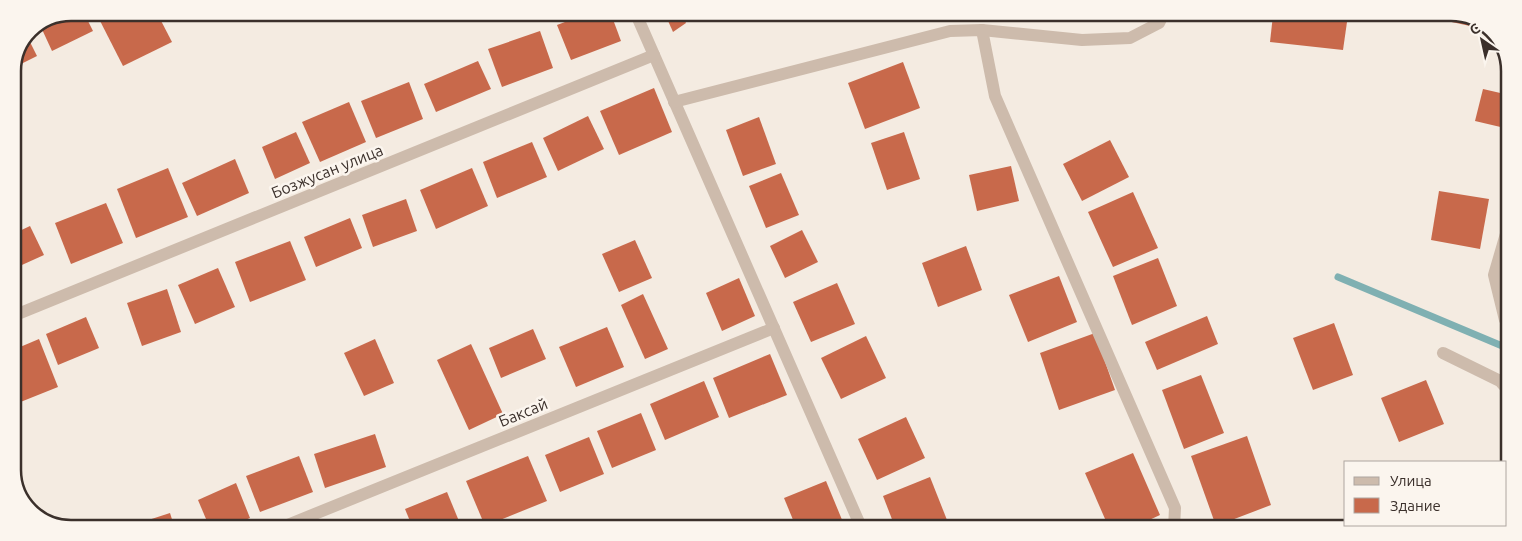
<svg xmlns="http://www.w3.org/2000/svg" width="1522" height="541" font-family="Ubuntu,sans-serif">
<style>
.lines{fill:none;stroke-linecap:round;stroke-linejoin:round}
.stream{stroke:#7fb0b2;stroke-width:7}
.building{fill:#c8694b}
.minor{stroke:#cdbbac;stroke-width:12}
.labels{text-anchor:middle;stroke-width:5;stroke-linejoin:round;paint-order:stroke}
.street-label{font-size:16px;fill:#3b302b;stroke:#fbf5ee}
.rim{fill:none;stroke:#3b302b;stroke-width:2.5}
</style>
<rect width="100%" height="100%" fill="#f4ebe1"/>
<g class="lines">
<path class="stream" d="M1338,277L1507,348"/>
</g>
<g class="building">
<path d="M71,12L84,13L93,31L52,51L40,25Z"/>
<path d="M96,13H157L172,42L123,66Z"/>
<path d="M586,14H611L621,41L571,60L557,25Z"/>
<path d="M665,14H682L686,23L673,32Z"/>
<path d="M1273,15H1348L1343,50L1270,42Z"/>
<path d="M1439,15L1469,16L1472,17L1470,26L1438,19Z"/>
<path d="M540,31L553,68L502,87L488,49Z"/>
<path d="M27,36L37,56L13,68Z"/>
<path d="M478,61L491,89L436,112L424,84Z"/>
<path d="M903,62L920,108L865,129L848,83Z"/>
<path d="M409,82L423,119L376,138L361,101Z"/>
<path d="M654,88L672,132L619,155L600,111Z"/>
<path d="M1483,89L1509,95V129L1475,121Z"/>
<path d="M349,102L366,142L320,162L302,122Z"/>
<path d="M588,116L604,149L558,171L543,138Z"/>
<path d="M759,117L776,164L743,176L726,130Z"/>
<path d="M296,132L310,163L275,179L262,147Z"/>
<path d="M904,132L920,179L887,190L871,143Z"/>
<path d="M1110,140L1129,177L1082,201L1063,164Z"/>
<path d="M532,142L547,177L497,198L483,162Z"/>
<path d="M235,159L249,193L197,216L182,183Z"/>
<path d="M1011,166L1019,201L977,211L969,175Z"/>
<path d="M168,168L188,217L136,238L117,189Z"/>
<path d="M472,168L488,206L436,229L420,190Z"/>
<path d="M781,173L799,215L766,228L749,186Z"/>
<path d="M1439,191L1489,199L1480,249L1431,240Z"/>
<path d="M1133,192L1158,248L1113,267L1088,212Z"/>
<path d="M406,199L417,231L373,247L362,215Z"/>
<path d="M106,203L123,243L71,264L55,223Z"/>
<path d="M350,218L362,248L316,267L304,237Z"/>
<path d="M30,226L44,255L13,269V234Z"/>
<path d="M802,230L818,262L785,278L770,246Z"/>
<path d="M635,240L652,278L619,292L602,254Z"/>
<path d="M290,241L306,280L250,302L235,262Z"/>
<path d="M966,246L982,290L938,307L922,263Z"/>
<path d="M1158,258L1177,306L1132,325L1113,276Z"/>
<path d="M218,268L235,307L195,324L178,285Z"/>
<path d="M1059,276L1077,322L1028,342L1009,295Z"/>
<path d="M739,278L755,316L722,331L706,293Z"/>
<path d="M837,283L855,324L811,342L793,302Z"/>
<path d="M167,289L181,332L142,346L127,303Z"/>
<path d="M643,294L668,349L645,359L621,305Z"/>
<path d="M1207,316L1218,344L1157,370L1145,342Z"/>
<path d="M86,317L99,348L58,365L46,334Z"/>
<path d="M1334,323L1353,375L1313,390L1293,338Z"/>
<path d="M607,327L624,367L576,387L559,347Z"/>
<path d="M533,329L546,359L501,378L489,348Z"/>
<path d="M1095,333L1115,390L1059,410L1040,353Z"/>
<path d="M866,336L886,378L841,399L821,358Z"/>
<path d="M39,339L58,387L13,405V350Z"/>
<path d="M375,339L394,383L364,396L344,353Z"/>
<path d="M471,344L503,414L469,430L437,360Z"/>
<path d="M770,354L787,395L729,418L713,378Z"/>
<path d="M1201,375L1224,433L1184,449L1162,390Z"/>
<path d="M1426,380L1444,424L1399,442L1381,398Z"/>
<path d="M704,381L719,417L665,440L650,404Z"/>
<path d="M641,413L656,450L612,468L597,431Z"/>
<path d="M906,417L925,458L877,480L858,439Z"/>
<path d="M375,434L386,467L325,488L314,454Z"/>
<path d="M1247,436L1271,505L1216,526L1191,456Z"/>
<path d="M589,437L604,474L560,492L545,455Z"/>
<path d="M1133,453L1160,515L1132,528H1109L1085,473Z"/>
<path d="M299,456L313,492L260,512L246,476Z"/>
<path d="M528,456L547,501L485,526L466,481Z"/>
<path d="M930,477L947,520L928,527H895L883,496Z"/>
<path d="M826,481L845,527H796L784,498Z"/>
<path d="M236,483L250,518L231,526H209L198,500Z"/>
<path d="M447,492L461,526H412L405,509Z"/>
<path d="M170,513L174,526H133V525Z"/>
</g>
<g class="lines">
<g class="minor">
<path d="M636,14L861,527"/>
<path d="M982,30L995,96L1175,508L1174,528"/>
<path d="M674,102L950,31L982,30L1082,40L1130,38L1159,23L1163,15"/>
<path d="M13,316L654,55"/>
<path d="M1508,321L1505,320L1494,275L1508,227"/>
<path d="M1443,353L1500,381L1507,389"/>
<path d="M285,526L774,328"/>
</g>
</g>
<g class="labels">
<g class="street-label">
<text transform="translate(327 171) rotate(-22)" y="6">Бозжусан улица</text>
<text transform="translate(523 412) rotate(-22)" y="6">Баксай</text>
</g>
</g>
<path d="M0 0H1522V541H0ZM71 21H1451A50 50 0 0 1 1501 71V470A50 50 0 0 1 1451 520H71A50 50 0 0 1 21 470V71A50 50 0 0 1 71 21Z" fill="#fbf5ee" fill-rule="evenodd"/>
<path class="rim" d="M71 21H1451A50 50 0 0 1 1501 71V470A50 50 0 0 1 1451 520H71A50 50 0 0 1 21 470V71A50 50 0 0 1 71 21Z"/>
<rect x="1344" y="461" width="162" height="65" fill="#fbf5ee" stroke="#aea6a0"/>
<rect x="1354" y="477" width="25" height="8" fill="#cdbbac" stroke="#aea6a0"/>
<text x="1390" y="486" font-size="15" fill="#3b302b">Улица</text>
<rect x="1354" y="498" width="25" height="15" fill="#c8694b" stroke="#aea6a0"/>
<text x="1390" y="511" font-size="15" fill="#3b302b">Здание</text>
<g transform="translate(1482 40) rotate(326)" stroke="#fbf5ee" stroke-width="4" paint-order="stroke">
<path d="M0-4L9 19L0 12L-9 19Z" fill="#3b302b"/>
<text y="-8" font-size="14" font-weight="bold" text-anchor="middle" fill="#3b302b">С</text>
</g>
</svg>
